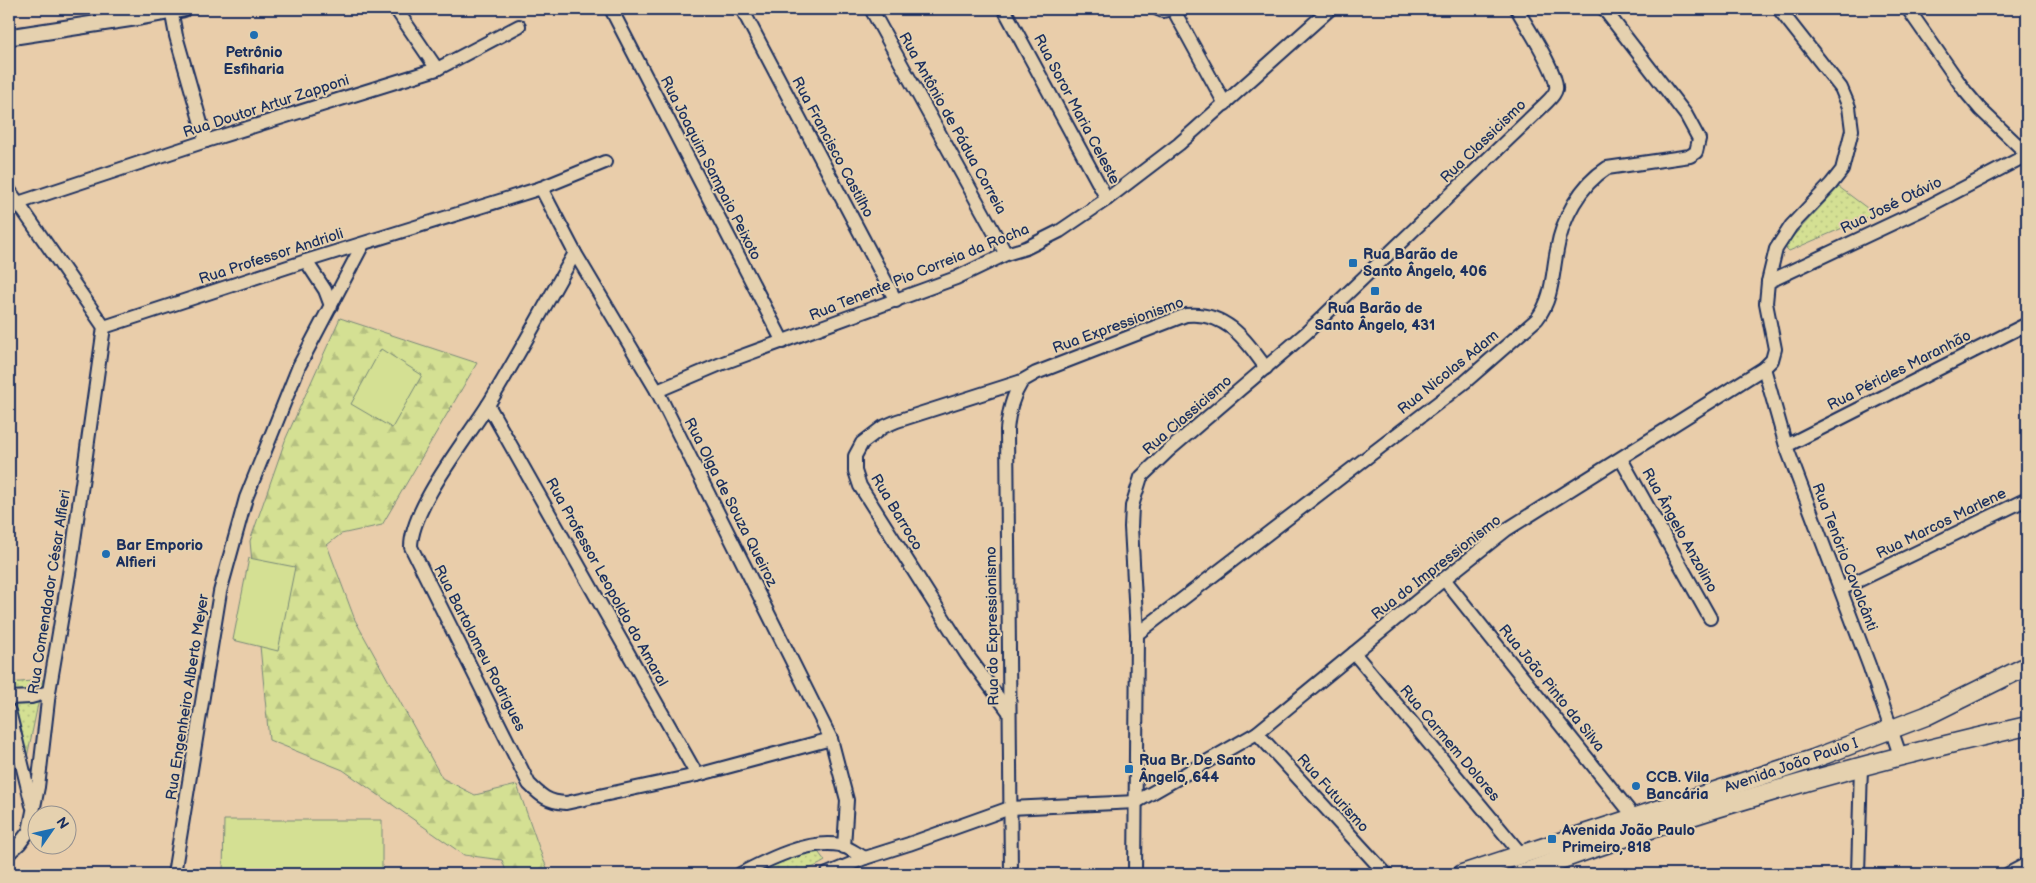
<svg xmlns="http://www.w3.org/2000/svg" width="2036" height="883" font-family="'Balsamiq Sans',sans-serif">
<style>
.green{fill:url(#green-dots);stroke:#788878}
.forest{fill:url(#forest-firs);stroke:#788878}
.pitch{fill:#d4e093;stroke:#788878}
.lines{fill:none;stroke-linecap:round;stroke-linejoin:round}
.minor-casing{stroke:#1b2f5e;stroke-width:16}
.tertiary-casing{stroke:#1b2f5e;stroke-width:19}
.secondary-casing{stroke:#1b2f5e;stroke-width:21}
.minor{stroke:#e5d1af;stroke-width:12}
.tertiary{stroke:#e5d1af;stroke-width:15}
.secondary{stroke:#e5d1af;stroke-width:18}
.poi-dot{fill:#1f6fb2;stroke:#e5d1af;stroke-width:2}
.labels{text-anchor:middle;stroke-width:4;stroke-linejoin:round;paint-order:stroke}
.poi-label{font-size:15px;font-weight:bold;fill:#1b2f5e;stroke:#e5d1af;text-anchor:start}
.street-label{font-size:15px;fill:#1b2f5e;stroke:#e5d1af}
</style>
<defs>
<pattern id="green-dots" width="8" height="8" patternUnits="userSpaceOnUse" patternTransform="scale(1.25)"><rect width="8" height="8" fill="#d4e093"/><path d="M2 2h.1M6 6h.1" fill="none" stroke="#b5c081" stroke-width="1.8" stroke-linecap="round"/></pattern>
<pattern id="forest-firs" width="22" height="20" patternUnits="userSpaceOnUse" patternTransform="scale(1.25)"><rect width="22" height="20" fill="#d4e093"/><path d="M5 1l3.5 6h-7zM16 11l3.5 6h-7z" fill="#b5c081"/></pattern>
</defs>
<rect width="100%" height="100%" fill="#e9cdaa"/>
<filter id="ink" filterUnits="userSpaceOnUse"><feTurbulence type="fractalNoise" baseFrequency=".02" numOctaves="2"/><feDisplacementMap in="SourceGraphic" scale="10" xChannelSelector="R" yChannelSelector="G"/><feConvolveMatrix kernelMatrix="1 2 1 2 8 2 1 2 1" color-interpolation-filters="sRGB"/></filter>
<g filter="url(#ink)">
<g class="green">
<path d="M1839,187L1875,214L1789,251L1784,246Z"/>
<path d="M43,680L26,762L9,692V683Z"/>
<path d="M816,849L825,861C802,876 775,874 749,874L747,870Z"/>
</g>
<path class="forest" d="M340,318L477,363L382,525L341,534L327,545L355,620L442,778L475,795L517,785L543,859L550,874H507L502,860L464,855L343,770L269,740L250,541L286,438Z"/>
<g class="pitch">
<path d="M381,349L422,375L392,428L351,404Z"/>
<path d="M249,558L295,567L278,651L233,640Z"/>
<path d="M224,820H382V874H223Z"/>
</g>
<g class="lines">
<g class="minor-casing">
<g id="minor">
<path d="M171,9L176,36L206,141"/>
<path d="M396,9L437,69"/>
<path d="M611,9L783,342"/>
<path d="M742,9L896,301"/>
<path d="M871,9L1006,254"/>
<path d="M1004,9L1107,199"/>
<path d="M1158,9L1163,11L1172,9"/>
<path d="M1173,9L1225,104"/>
<path d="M1908,9L1965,91L1981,110L2027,154"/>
<path d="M541,188L575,253L657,391L831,739L847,800L844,847"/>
<path d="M9,190L104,327"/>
<path d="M18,203L206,141L437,69L519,26"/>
<path d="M575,253C546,303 519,355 488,405C466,440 411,508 411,547L529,784C541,796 548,802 566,803L697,775L831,739"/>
<path d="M306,261L325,290L331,306"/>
<path d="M1768,282L1923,209L2027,155"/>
<path d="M104,327L306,261L541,188L605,162"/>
<path d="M1764,368L1786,446L1869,665L1900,755"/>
<path d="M657,391L723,363L956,278L1006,254L1026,248L1060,231L1107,199L1179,144L1330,9"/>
<path d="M488,405L697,775"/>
<path d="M1786,446L2027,324"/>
<path d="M1621,459L1710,618"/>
<path d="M1444,579L1635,818"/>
<path d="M1841,589L2027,499"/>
<path d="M1137,634L1465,382L1537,319C1553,298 1552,275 1557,250C1562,219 1580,185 1607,168L1690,156L1696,152L1699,139L1686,115L1604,9"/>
<path d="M1354,653L1521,854"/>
<path d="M9,698L31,697L49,692"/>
<path d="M9,711L32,805"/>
<path d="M1009,712L967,655L860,486L855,471V456L862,443L883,427L897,421L1022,381L1036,373L1186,315C1226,311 1245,339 1266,368"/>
<path d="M1257,733L1386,874"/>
<path d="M9,853L20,843L29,831L38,787L49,692L71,562L104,327"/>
<path d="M174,874L220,592L246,498L299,366L363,244"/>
<path d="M740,874C767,860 808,839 840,845C848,847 857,854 865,858"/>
<path d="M827,874L865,858L909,844L1010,808L1136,802L1257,733L1444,579L1506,530L1764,368L1772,360L1775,349L1766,303L1768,282L1776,249L1791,226L1831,184L1842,170L1852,130L1849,107L1841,88L1779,9"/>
<path d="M1011,874L1007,430C1009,411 1012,397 1022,381"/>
<path d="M1135,874L1137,634L1131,527L1132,506L1141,477L1168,451L1306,333L1545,104C1549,100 1555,95 1556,89C1559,74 1525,24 1517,9"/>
<path d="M1858,874L1861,766"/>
<path d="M2008,874L2027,864"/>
</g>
</g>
<g class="tertiary-casing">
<path id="tertiary" d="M9,37L140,17L183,9"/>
</g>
<g class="secondary-casing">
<g id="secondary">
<path d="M1462,874L1813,759L1926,716L2027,666"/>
<path d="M1520,874C1686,814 1855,764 2027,726"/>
</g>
</g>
<use href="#minor" class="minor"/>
<use href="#tertiary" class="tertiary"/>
<use href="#secondary" class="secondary"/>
</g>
</g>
<g class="poi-dot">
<circle cx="254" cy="35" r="5"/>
<rect x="1348" y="258" width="10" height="10" rx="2.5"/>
<rect x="1370" y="286" width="10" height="10" rx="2.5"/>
<circle cx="106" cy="554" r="5"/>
<rect x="1124" y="764" width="10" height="10" rx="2.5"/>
<circle cx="1636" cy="786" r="5"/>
<rect x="1547" y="834" width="10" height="10" rx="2.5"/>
</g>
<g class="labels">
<g class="poi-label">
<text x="254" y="57" text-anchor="middle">Petrônio<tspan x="254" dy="17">Esfiharia</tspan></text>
<text x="1363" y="259">Rua Barão de<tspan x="1363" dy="17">Santo Ângelo, 406</tspan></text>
<text x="1375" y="313" text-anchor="middle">Rua Barão de<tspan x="1375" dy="17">Santo Ângelo, 431</tspan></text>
<text x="116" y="550">Bar Emporio<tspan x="116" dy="17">Alfieri</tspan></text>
<text x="1139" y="765">Rua Br. De Santo<tspan x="1139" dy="17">Ângelo, 644</tspan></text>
<text x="1646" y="782">CCB. Vila<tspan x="1646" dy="17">Bancária</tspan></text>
<text x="1562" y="835">Avenida João Paulo<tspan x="1562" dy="17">Primeiro, 818</tspan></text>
</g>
<g class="street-label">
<text transform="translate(266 106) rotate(-18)" y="5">Rua Doutor Artur Zapponi</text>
<text transform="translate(1077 109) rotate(62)" y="5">Rua Soror Maria Celeste</text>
<text transform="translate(953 123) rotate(61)" y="5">Rua Antônio de Pádua Correia</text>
<text transform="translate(1483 141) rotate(-44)" y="5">Rua Classicismo</text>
<text transform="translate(833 147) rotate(62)" y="5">Rua Francisco Castilho</text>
<text transform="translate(711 168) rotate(63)" y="5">Rua Joaquim Sampaio Peixoto</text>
<text transform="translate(1891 205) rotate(-26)" y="5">Rua José Otávio</text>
<text transform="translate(271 256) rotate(-18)" y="5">Rua Professor Andrioli</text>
<text transform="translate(919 272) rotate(-22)" y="5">Rua Tenente Pio Correia da Rocha</text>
<text transform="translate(1118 325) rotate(-20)" y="5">Rua Expressionismo</text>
<text transform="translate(1899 370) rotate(-27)" y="5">Rua Péricles Maranhão</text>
<text transform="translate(1448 372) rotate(-39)" y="5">Rua Nicolas Adam</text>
<text transform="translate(1187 415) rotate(-41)" y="5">Rua Classicismo</text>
<text transform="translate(731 502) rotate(63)" y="5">Rua Olga de Souza Queiroz</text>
<text transform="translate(897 512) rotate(59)" y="5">Rua Barroco</text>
<text transform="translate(1941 523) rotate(-26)" y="5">Rua Marcos Marlene</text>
<text transform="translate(1680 530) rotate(61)" y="5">Rua Ângelo Anzolino</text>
<text transform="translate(1845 557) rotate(69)" y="5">Rua Tenório Cavalcânti</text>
<text transform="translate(1436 567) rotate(-38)" y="5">Rua do Impressionismo</text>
<text transform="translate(607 582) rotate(61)" y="5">Rua Professor Leopoldo do Amaral</text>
<text transform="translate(49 592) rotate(-81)" y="5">Rua Comendador César Alfieri</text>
<text transform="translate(992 626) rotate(-91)" y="5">Rua do Expressionismo</text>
<text transform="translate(480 648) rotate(63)" y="5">Rua Bartolomeu Rodrigues</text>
<text transform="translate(1552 688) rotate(51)" y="5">Rua João Pinto da Silva</text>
<text transform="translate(187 697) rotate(-81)" y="5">Rua Engenheiro Alberto Meyer</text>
<text transform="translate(1450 743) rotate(50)" y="5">Rua Carmem Dolores</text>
<text transform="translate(1791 765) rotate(-19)" y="5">Avenida João Paulo I</text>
<text transform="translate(1333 793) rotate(48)" y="5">Rua Futurismo</text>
</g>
</g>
<rect width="2036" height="883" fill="none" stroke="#e5d1af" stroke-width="30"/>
<rect x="15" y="15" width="2006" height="853" fill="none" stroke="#1b2f5e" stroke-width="2" filter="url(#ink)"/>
<g transform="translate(52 830) rotate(56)"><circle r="24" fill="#e5d1af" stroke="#94908f"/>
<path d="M0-4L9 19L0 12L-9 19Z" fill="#1f6fb2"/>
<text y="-8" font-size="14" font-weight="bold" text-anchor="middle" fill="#1b2f5e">N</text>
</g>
</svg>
